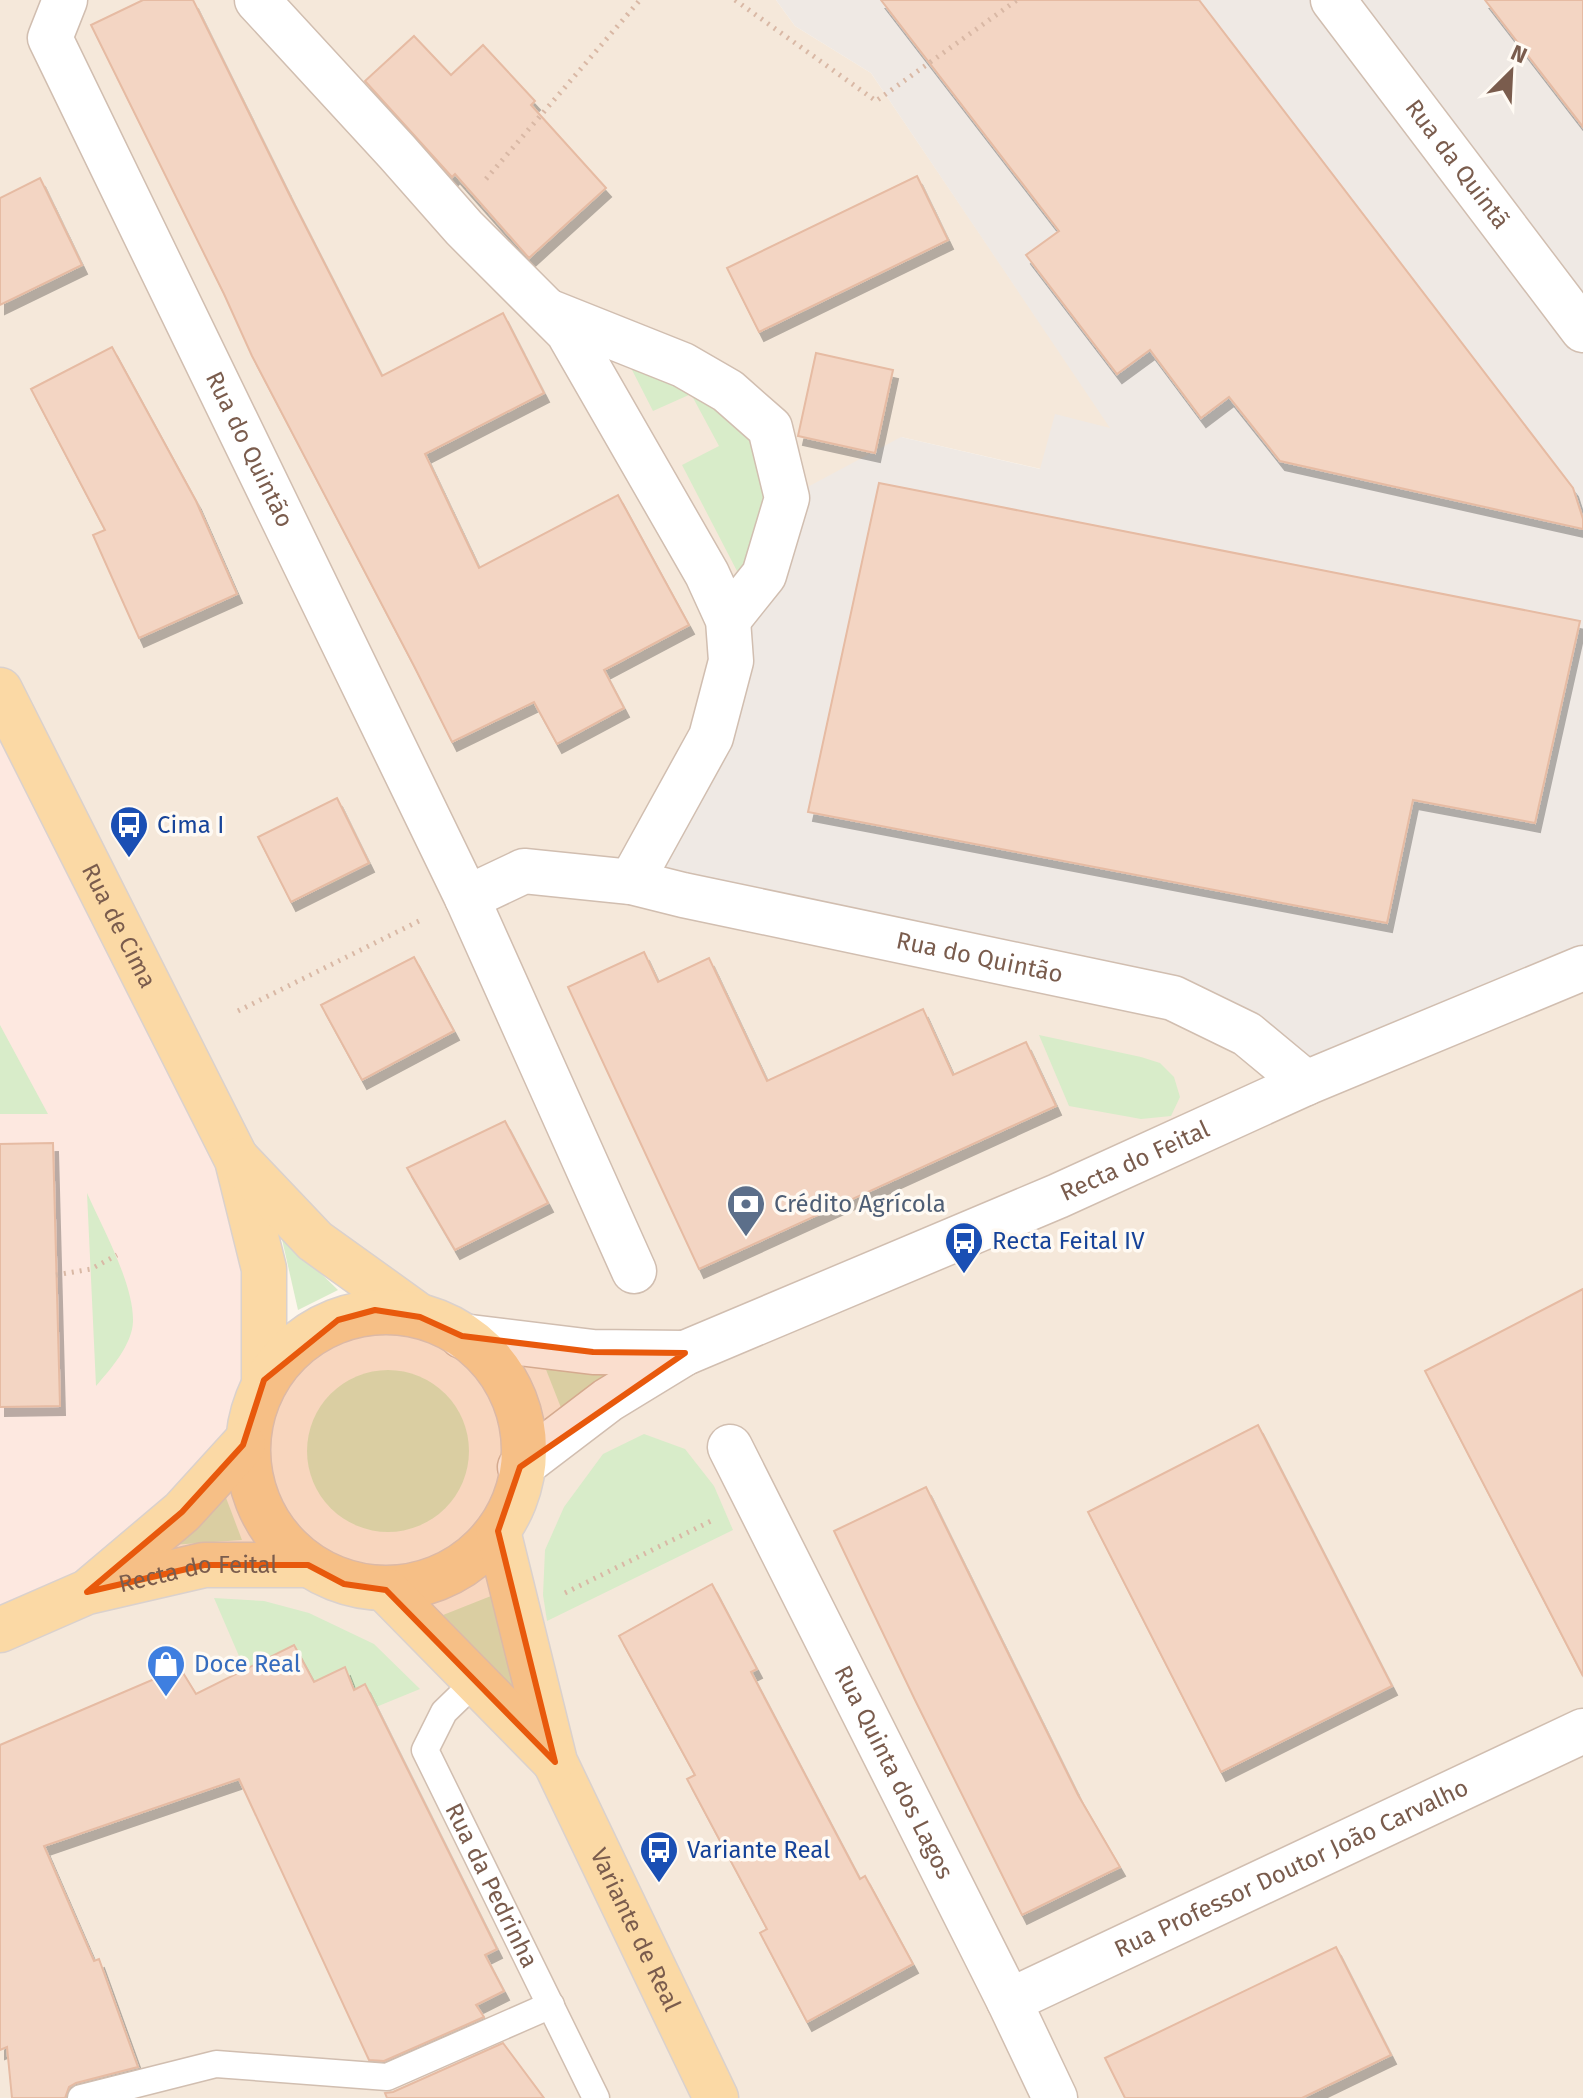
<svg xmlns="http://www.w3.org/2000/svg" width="1583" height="2098" font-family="'Fira Sans',sans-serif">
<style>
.residential{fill:#f5e8da}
.commercial{fill:#fde8e0}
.industrial{fill:#efe9e4}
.green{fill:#d8ecc9}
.building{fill:#f3d5c3;stroke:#e6bba3;stroke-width:2;filter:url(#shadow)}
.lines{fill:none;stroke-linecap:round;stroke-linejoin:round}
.service-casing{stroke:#d1beb0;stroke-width:29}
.minor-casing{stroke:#d1beb0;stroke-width:47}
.tertiary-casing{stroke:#d1beb0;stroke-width:47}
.primary-casing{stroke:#dad1cd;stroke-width:47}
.path{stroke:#d9b8a5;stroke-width:5;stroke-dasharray:2 6;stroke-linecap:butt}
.service{stroke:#fff;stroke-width:26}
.minor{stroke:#fff;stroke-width:44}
.tertiary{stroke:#fff;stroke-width:44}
.primary{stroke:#fbd9a5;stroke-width:44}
.marked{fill:#e8590c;fill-opacity:0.2;stroke:#e8590c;stroke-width:6;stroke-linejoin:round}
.labels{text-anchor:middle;stroke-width:7;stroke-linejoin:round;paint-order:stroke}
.street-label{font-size:24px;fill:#7a5c4d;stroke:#fffaf3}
.transit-label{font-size:24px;fill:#164399;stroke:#fffaf3;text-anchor:start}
.service-label{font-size:24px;fill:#4e5e75;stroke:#fffaf3;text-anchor:start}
.shop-label{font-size:24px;fill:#366cbe;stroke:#fffaf3;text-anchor:start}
</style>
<defs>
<filter id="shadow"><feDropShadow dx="5" dy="9" stdDeviation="0" flood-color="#0004"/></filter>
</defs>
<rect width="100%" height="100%" fill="#fdf6ec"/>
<path class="residential" d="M0,0H776L795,26L871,73L1111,428L1041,469L901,437L1583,968V2098H0V1625L308,1565L344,1584L386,1590L554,1761L498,1531L513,1498L520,1467L684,1354L462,1336L420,1317L237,1160L0,690Z"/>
<path class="commercial" d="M0,690L237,1160L264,1380L249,1411L243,1445L182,1512L0,1630Z"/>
<path class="industrial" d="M776,0H1583V968L1306,1083L1247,1034L631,882L787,498L901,437L1040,469L1055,414L1110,428L871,73L795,26Z"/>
<g class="green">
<path d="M630,366L706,397L748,432L769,474L765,512L749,559L738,573L682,465L719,446L691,394L653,411Z"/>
<path d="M0,1025L48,1114H0Z"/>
<path d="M1039,1035L1141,1057L1160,1063L1174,1077L1180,1097L1171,1116L1141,1119L1069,1106Z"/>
<path d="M87,1193C103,1229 134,1284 133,1322C132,1345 110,1370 96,1386Z"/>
<path d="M281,1235L338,1290L298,1310Z"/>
<path d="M543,1362L631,1371L565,1418Z"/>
<circle cx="388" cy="1451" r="81"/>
<path d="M644,1434L685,1449L714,1486L733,1530L547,1621L543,1595L545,1550L564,1507L603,1454Z"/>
<path d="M225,1495L242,1540L172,1545Z"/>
<path d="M496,1594L513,1687L443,1615Z"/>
<path d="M214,1598L264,1601L309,1613L374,1644L420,1689L376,1707L365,1684L354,1690L345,1667L314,1682L245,1670Z"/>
</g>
<g class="building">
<path d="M143,0H193L290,196L382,376L503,313L544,393L425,454L479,568L618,495L689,625L604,670L624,708L557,744L534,702L452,742L414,666L252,356L224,294L91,25Z"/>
<path d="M881,0H1199L1573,488L1583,519V529L1280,461L1229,397L1201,418L1150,350L1117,374L1026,255L1059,231Z"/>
<path d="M1485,0H1583V127Z"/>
<path d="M414,36L451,75L483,45L535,101L531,105L606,188L529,258L455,174L452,177L365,81Z"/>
<path d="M917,176L948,240L759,332L727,268Z"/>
<path d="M40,178L82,265L0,305V198Z"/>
<path d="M112,347L196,501L237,594L139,638L93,535L105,530L31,389Z"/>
<path d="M816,353L893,370L875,453L798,436Z"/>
<path d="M879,483L1580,621L1535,823L1413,800L1387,923L808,812Z"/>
<path d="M337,798L369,863L291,902L258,837Z"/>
<path d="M644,952L658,982L709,958L767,1081L923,1009L953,1075L1026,1042L1056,1106L699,1269L568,987Z"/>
<path d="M414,957L454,1031L362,1080L321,1005Z"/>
<path d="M505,1121L548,1203L455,1250L407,1168Z"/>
<path d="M53,1143L60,1406L0,1407V1144Z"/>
<path d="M1583,1289V1676L1425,1371Z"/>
<path d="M1258,1425L1392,1686L1221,1772L1088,1512Z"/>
<path d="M926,1487L1078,1795L1120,1867L1022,1915L915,1700L834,1531Z"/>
<path d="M712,1584L757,1669L751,1672L860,1879L865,1876L913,1964L807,2022L760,1933L767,1929L687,1779L695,1775L619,1636Z"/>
<path d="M294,1645L314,1682L345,1667L354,1690L365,1684L497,1949L485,1955L504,1991L476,2005L484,2017L384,2061L369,2060L239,1779L44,1846L94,1961L99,1959L138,2067L76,2083L69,2087L65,2098H12L7,2047L0,2050V1745L180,1668L196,1694Z"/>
<path d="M1336,1947L1391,2055L1302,2098H1125L1105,2058Z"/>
<path d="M503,2043L544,2098H387L385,2093L393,2092Z"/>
</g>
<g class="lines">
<g class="service-casing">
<g id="service">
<path id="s1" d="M476,1681L444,1712L425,1750L596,2098"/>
<path d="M81,2098L216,2064L387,2077L551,2005"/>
</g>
</g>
<g class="minor-casing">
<g id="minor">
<path id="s2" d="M65,0L50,38L467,898"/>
<path d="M257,0L397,152L464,228L568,332L707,574L728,620L731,661L711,737L631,882"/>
<path id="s3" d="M1333,0L1583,330"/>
<path d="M550,312L683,365L728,391L770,428L787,498L764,575L728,620"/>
<path id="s4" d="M634,1271L467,898L524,871L631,882L683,895L1173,998L1247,1034L1306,1083"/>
<path id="s5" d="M730,1447L1009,2001L1055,2098"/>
<path id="s6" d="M1009,2001L1583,1731"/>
</g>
</g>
<g class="tertiary-casing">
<g id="tertiary">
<path d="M462,1336L593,1352L685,1353"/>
<path id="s7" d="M520,1467L608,1400L685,1353L1058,1196L1306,1083L1583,968"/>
</g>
</g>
<g class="primary-casing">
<g id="primary">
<path id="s8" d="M0,690L237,1160L264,1269V1380"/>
<path d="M238,1160L315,1241L418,1315"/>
<circle cx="386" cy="1450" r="138"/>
<path id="s9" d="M498,1531L555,1762L716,2098"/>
<path d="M92,1588L182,1512L243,1445"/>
<path d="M386,1590L553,1760"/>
<path id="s10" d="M0,1630L87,1592L204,1565H308"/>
</g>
</g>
<g class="path">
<path d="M735,0L876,101L1017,0"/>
<path d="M486,179L640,0"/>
<path d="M238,1011L423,919"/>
<path d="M56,1275L91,1269L117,1255"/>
<path d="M565,1593L711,1521"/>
</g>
<use href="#service" class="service"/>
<use href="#minor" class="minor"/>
<use href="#tertiary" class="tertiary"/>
<use href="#primary" class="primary"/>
</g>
<path class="marked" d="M375,1310L420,1317L462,1336L593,1352L685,1353L520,1467L498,1531L555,1762L386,1590L344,1584L308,1565H204L87,1592L182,1512L243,1445L264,1380L338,1320Z"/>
<defs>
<g id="bus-pin" transform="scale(2)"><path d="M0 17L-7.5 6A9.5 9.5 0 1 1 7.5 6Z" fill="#1a4fb4" stroke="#fffaf3"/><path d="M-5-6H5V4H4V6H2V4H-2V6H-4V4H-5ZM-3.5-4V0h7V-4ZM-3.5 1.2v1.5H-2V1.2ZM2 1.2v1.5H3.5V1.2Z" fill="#fff"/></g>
<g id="bank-pin" transform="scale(2)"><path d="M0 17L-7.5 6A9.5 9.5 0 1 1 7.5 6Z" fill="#5c6f8a" stroke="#fffaf3"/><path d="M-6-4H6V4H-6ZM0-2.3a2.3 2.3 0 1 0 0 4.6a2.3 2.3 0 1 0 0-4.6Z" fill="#fff"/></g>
<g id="shop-pin" transform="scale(2)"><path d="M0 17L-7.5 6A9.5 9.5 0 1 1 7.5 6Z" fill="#3f7fe0" stroke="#fffaf3"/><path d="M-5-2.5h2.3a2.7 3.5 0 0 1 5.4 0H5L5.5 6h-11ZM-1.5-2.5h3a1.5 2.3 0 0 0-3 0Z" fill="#fff"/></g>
</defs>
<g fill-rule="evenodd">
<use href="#bus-pin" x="129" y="825"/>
<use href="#bank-pin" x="746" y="1204"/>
<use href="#bus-pin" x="964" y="1241"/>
<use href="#shop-pin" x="166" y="1664"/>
<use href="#bus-pin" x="659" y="1850"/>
</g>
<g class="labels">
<g class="street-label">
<text dy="8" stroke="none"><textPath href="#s3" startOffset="206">Rua da Quintã</textPath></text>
<text dy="8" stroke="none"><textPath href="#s2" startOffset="498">Rua do Quintão</textPath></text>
<text dy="8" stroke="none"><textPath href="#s8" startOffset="264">Rua de Cima</textPath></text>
<text dy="8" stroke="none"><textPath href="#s4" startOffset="936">Rua do Quintão</textPath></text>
<text dy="8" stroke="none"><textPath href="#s7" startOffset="690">Recta do Feital</textPath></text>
<text dy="8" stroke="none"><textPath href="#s10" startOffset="208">Recta do Feital</textPath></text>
<text dy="8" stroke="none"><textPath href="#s5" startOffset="364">Rua Quinta dos Lagos</textPath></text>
<text dy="8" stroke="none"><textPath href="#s6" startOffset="312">Rua Professor Doutor João Carvalho</textPath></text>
<text dy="8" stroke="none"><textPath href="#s1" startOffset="238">Rua da Pedrinha</textPath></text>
<text dy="8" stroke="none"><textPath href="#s9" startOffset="424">Variante de Real</textPath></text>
</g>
<g class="transit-label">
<text x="157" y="833">Cima I</text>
<text x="992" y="1249">Recta Feital IV</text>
<text x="687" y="1858">Variante Real</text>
</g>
<g class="service-label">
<text x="774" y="1212">Crédito Agrícola</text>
</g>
<g class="shop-label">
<text x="194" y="1672">Doce Real</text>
</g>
</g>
<g transform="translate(1511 72) rotate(24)" stroke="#fffaf3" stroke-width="6" paint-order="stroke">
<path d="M0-6L14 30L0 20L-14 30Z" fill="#7a5c4d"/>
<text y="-12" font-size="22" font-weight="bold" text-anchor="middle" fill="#7a5c4d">N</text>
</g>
</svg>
